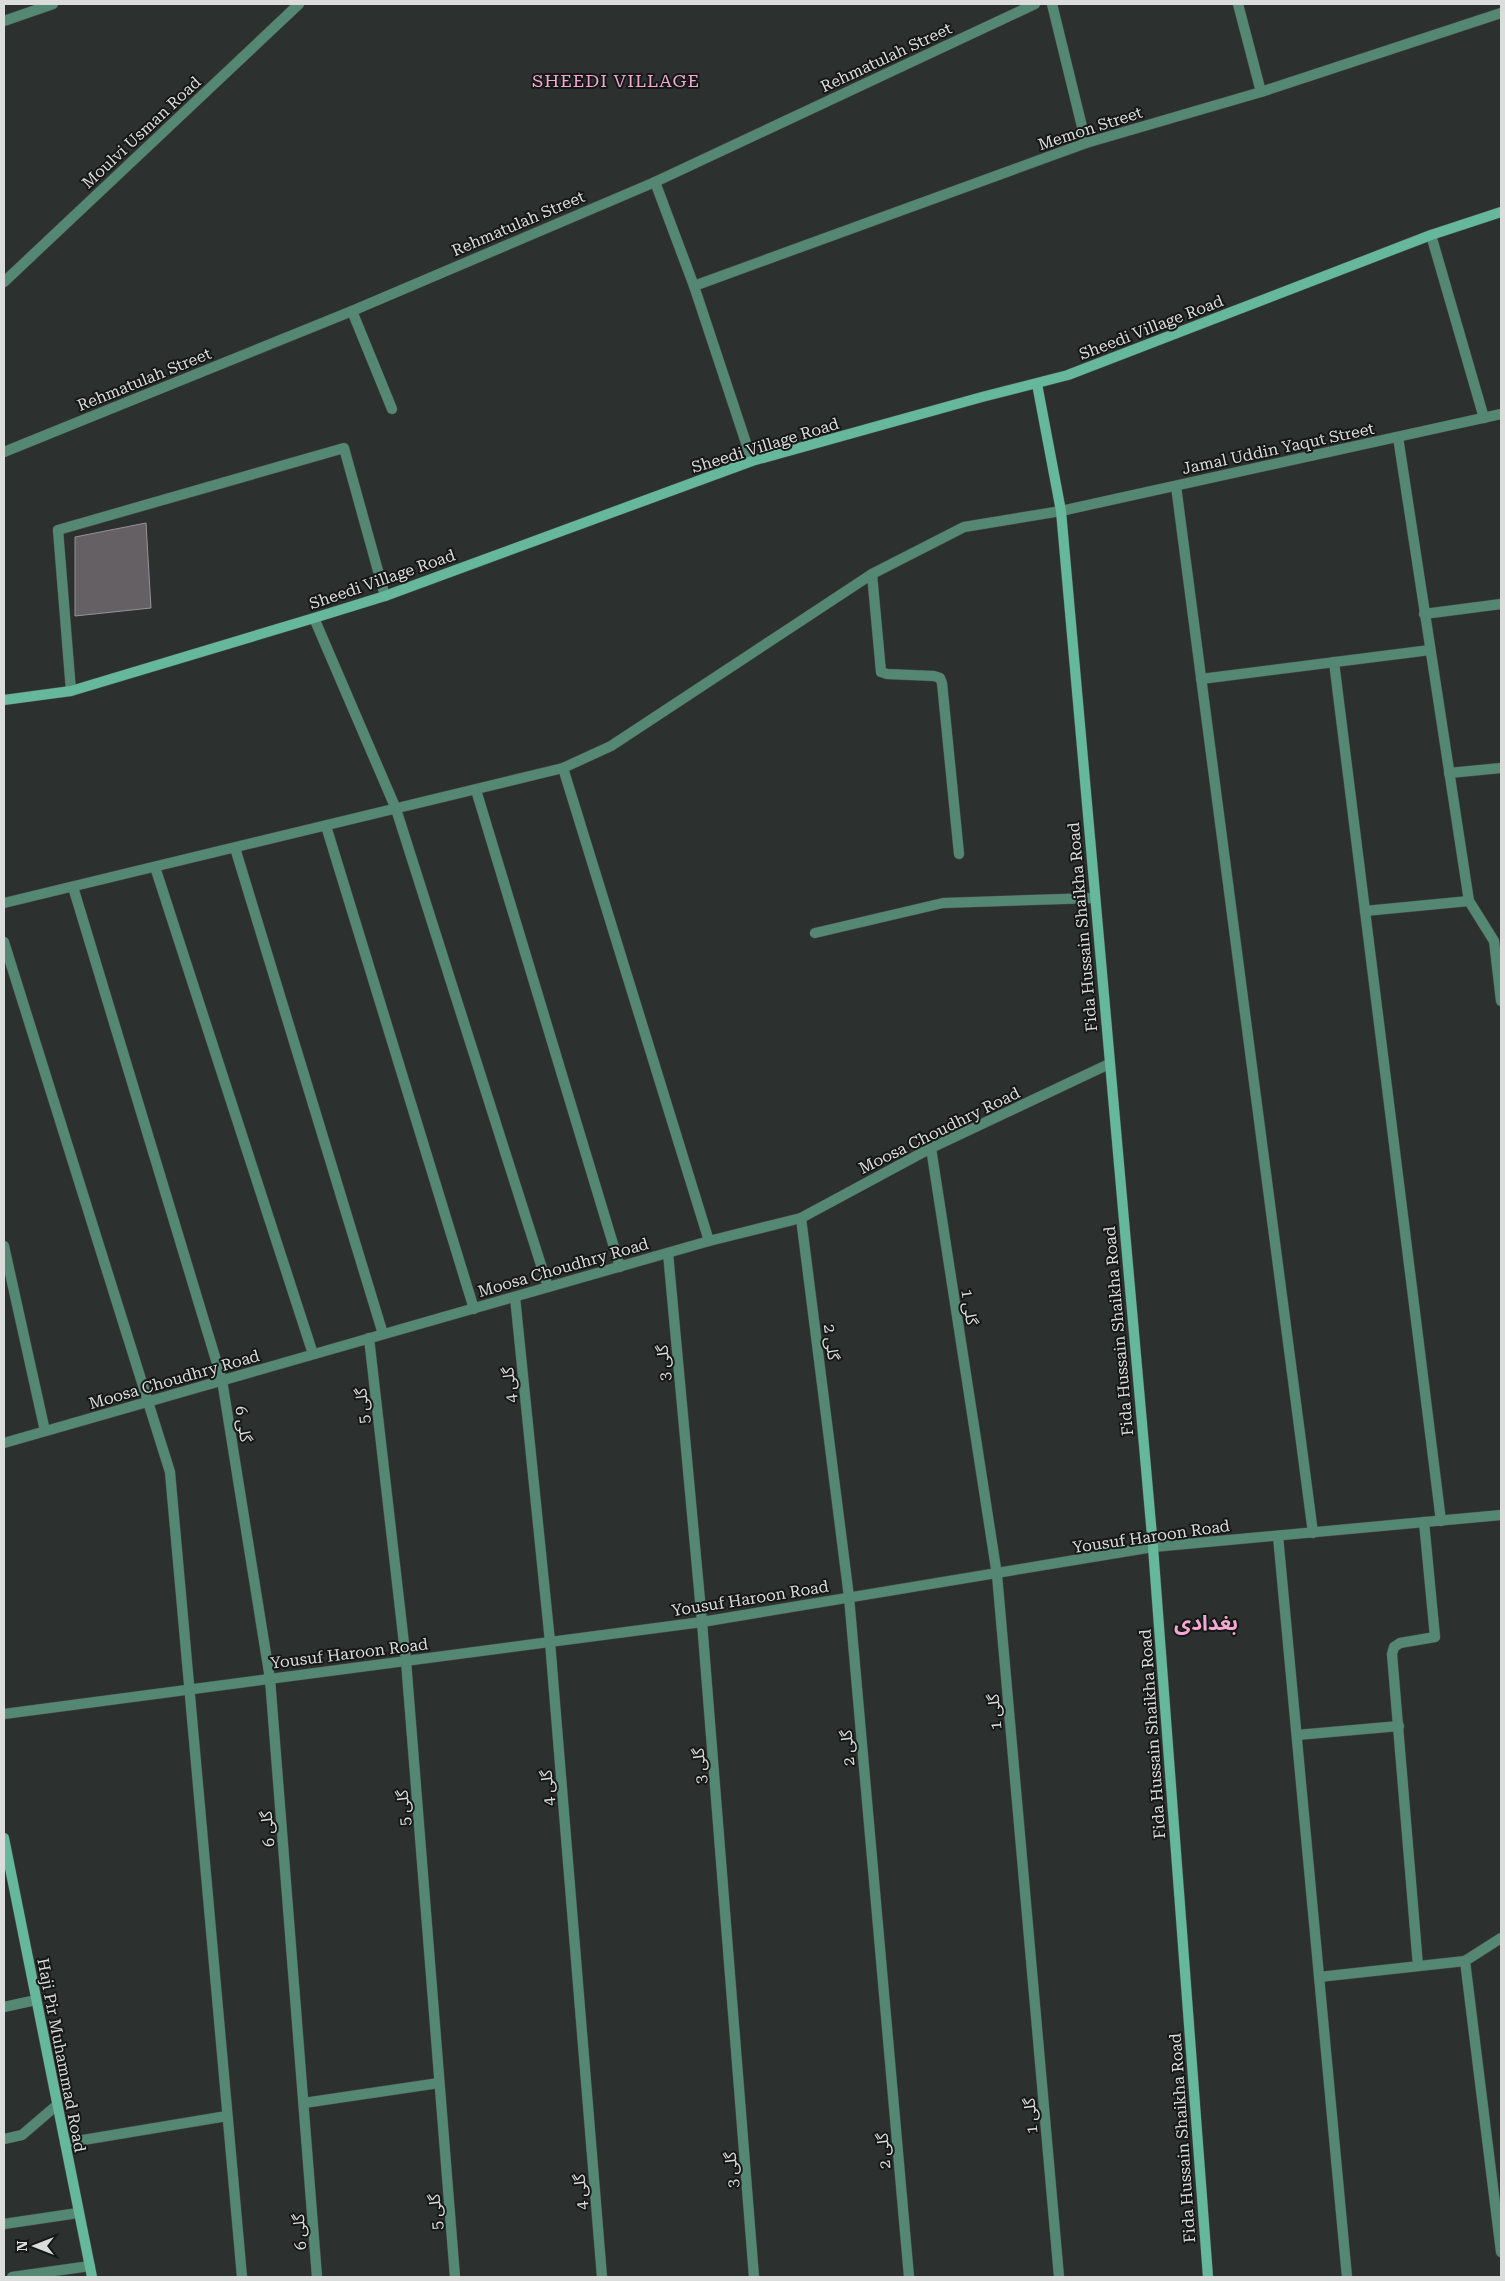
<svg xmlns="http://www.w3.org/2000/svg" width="1505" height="2281" font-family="'Roboto Serif','Noto Sans Arabic',serif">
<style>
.building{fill:#656063;stroke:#989295}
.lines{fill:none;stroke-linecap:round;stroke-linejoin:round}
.street-casing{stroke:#484d4b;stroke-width:11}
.secondary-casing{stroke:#484d4b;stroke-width:11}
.street{stroke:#558775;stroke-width:10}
.secondary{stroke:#65b89c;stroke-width:10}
.labels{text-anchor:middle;stroke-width:4;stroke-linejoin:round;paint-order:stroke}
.street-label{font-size:16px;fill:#dadddc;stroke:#161817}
.neighbourhood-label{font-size:18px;letter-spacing:1px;fill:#f2a8d1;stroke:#161817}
.district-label{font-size:21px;font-weight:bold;fill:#f2a8d1;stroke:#161817}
</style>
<rect width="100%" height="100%" fill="#2c312f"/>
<path class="building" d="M146,523L151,608L75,616V537Z"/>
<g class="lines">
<g class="street-casing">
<g id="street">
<path d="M1052,4L1086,143"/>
<path d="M1238,4L1261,92"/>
<path d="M4,21L53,4"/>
<path d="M655,182L694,286L752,461"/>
<path d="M1431,235L1484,418"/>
<path d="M4,282L299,4"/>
<path d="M694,286L1086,143L1261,92L1501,13"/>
<path d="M352,311L392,409"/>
<path d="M1398,437L1469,901L1494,941L1501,1001"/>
<path d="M4,452L352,311L655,182L1035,4"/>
<path d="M1176,486L1313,1533"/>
<path d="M872,574L881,672L887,674L934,676L940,678L942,683L959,854"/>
<path d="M1424,614L1501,604"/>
<path d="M314,618L396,809L548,1287"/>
<path d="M1334,662L1441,1521"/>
<path d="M1201,679L1430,650"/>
<path d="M71,691L58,530L344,448L385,596"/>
<path d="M563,768L709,1241"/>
<path d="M1449,773L1501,768"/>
<path d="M476,790L620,1267"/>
<path d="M326,826L474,1309"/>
<path d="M235,848L383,1334"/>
<path d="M155,867L313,1354"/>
<path d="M73,887L222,1380L270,1679L317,2277"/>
<path d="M4,903L563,768L611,746L872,574L964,527L1061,511L1501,414"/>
<path d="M1365,911L1469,901"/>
<path d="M815,933L943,903L1094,898"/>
<path d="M4,942L170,1472L242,2277"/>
<path d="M931,1148L997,1575L1059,2277"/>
<path d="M801,1218L849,1597L909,2277"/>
<path d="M4,1246L45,1431"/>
<path d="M668,1253L702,1622L754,2277"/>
<path d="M515,1297L550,1642L602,2277"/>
<path d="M369,1338L406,1661L455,2277"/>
<path d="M4,1443L709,1241L801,1218L931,1148L1109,1064"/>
<path d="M1278,1536L1347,2277"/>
<path d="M4,1714L702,1622L1153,1547L1501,1515"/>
<path d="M1297,1735L1399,1726"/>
<path d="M1501,1938L1465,1961L1501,2252"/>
<path d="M1418,1966L1392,1654L1394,1647L1400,1643L1435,1637L1424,1522"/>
<path d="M1319,1977L1465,1961"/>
<path d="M4,2007L36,2000"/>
<path d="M304,2103L439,2083"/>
<path d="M4,2139L22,2135L57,2105"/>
<path d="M65,2143L227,2116"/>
<path d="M4,2224L78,2213"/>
<path d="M12,2277L90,2266"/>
</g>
</g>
<g class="secondary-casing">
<g id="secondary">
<path d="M1037,384L1061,511L1153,1547L1208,2277"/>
<path d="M4,700L71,691L314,618L385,596L752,461L982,397L1068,375L1431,235L1501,212"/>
<path d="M4,1838L92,2277"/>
</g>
</g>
<use href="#street" class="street"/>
<use href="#secondary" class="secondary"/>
</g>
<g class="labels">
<g class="street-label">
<text transform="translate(886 57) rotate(-25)" y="6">Rehmatulah Street</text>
<text transform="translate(1090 128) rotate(-18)" y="6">Memon Street</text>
<text transform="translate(141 132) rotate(-43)" y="6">Moulvi Usman Road</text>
<text transform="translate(518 223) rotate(-23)" y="6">Rehmatulah Street</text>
<text transform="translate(1151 327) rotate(-21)" y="6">Sheedi Village Road</text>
<text transform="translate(144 379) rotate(-22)" y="6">Rehmatulah Street</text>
<text transform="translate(765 445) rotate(-17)" y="6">Sheedi Village Road</text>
<text transform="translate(1278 448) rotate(-12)" y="6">Jamal Uddin Yaqut Street</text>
<text transform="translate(382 579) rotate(-19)" y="6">Sheedi Village Road</text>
<text transform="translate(1082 927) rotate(-95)" y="6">Fida Hussain Shaikha Road</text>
<text transform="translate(939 1130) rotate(-26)" y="6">Moosa Choudhry Road</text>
<text transform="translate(563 1267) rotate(-16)" y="6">Moosa Choudhry Road</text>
<text transform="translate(970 1307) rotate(81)" y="6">گلی 1</text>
<text transform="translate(1118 1331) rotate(-95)" y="6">Fida Hussain Shaikha Road</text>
<text transform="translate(832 1342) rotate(83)" y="6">گلی 2</text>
<text transform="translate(663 1363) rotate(-95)" y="6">گلی 3</text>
<text transform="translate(174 1379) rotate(-16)" y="6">Moosa Choudhry Road</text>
<text transform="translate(509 1385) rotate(-96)" y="6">گلی 4</text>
<text transform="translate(362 1406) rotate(-96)" y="6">گلی 5</text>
<text transform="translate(244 1424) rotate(81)" y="6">گلی 6</text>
<text transform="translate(1151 1536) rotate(-8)" y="6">Yousuf Haroon Road</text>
<text transform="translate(750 1598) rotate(-9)" y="6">Yousuf Haroon Road</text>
<text transform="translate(349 1653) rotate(-7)" y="6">Yousuf Haroon Road</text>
<text transform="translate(994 1712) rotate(-95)" y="6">گلی 1</text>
<text transform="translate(1152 1734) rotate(-94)" y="6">Fida Hussain Shaikha Road</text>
<text transform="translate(847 1748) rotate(-95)" y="6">گلی 2</text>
<text transform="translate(699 1766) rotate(-95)" y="6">گلی 3</text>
<text transform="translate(547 1788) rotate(-95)" y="6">گلی 4</text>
<text transform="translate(403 1808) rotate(-95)" y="6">گلی 5</text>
<text transform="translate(267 1829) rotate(-95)" y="6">گلی 6</text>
<text transform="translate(62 2055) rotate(79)" y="6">Haji Pir Muhammad Road</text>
<text transform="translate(1030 2116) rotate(-95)" y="6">گلی 1</text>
<text transform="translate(1182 2138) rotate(-94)" y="6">Fida Hussain Shaikha Road</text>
<text transform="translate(883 2151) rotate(-95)" y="6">گلی 2</text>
<text transform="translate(731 2170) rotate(-95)" y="6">گلی 3</text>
<text transform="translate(580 2192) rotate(-95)" y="6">گلی 4</text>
<text transform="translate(435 2212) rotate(-95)" y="6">گلی 5</text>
<text transform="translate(299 2232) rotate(-94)" y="6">گلی 6</text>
</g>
<g class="neighbourhood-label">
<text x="616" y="87">SHEEDI VILLAGE</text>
</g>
<g class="district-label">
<text x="1206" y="1630">بغدادی</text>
</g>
</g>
<rect width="1505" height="2281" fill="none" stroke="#dadddc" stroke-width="10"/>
<g transform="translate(35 2246) rotate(270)" stroke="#161817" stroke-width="4" paint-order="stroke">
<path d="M0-4L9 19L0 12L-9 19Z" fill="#dadddc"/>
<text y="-8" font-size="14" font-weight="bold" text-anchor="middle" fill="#dadddc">N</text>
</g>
</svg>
